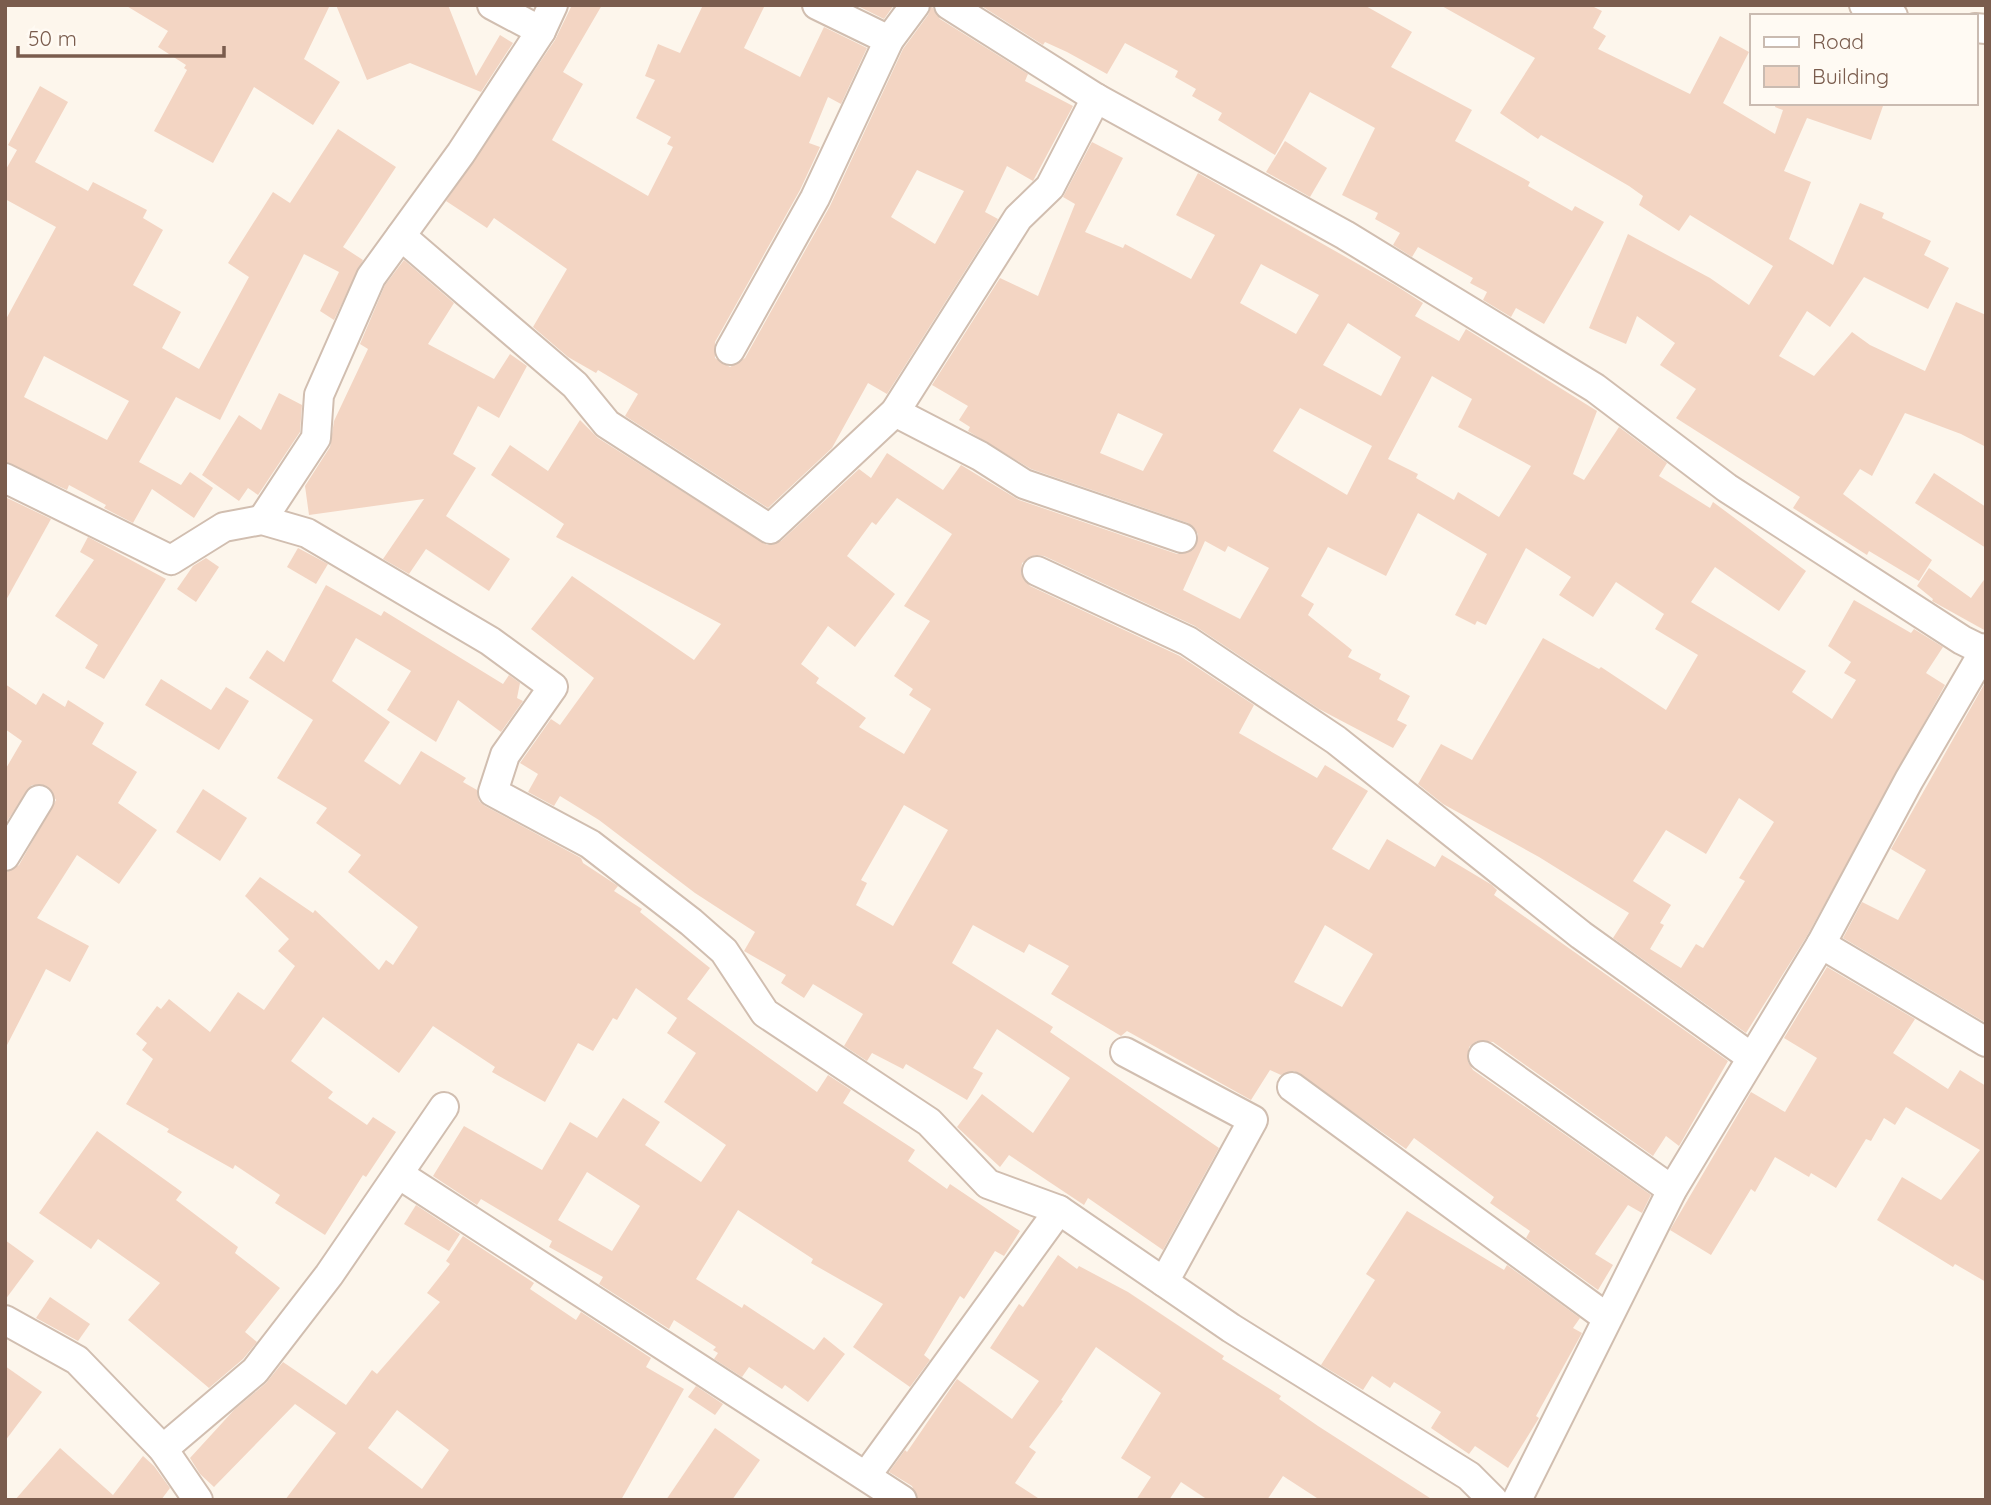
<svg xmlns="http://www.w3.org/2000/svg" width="1991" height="1505" font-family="Quicksand,sans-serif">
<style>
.building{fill:#f3d5c3;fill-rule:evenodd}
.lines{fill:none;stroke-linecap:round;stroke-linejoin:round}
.street-casing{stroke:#d1beb0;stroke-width:32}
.street{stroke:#fff;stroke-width:28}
</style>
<rect width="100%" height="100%" fill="#fdf6ec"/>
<g class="building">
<path d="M125,5H330L304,59L340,82L313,125L254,87L213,163L154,131L187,70L184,68L186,65L158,47L168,31Z"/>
<path d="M336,5H448L476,76L500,35L513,43L481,92L410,63L367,80Z"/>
<path d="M572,5H602L563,72L583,84L552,140L648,196L673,147L667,144L671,137L636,118L655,80L645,76L658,44L680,53L703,5H765L744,48L800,77L824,27L867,48L841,104L828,97L809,143L820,147L800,190L715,342V358L730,367L745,358L830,206L903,49L928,15L931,5L940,19L1028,74L1025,81L1073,106L1033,181L1007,166L985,212L998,219L887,394L868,383L832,448L768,508L625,416L638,394L598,370L596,373L568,357L533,327L567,269L494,218L487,228L446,201L555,40ZM917,170L964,191L935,244L891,217Z"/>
<path d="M856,5H894L884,19Z"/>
<path d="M980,5H1364L1412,32L1391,67L1472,110L1455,141L1530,182L1528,186L1572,211L1575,206L1604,222L1544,324L1516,308L1511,317L1483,300L1487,292L1470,283L1473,278L1418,247L1412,257L1393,245L1400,233L1375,219L1378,213L1342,195L1375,128L1310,92L1275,155L1218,120L1222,113L1192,96L1196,89L1175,77L1178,71L1125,43L1107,74L1067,52L1045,42L1043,45Z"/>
<path d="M1440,5H1590L1602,11L1593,28L1606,36L1598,49L1690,94L1720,36L1749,52L1723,103L1775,134L1783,110L1775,107L1776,103H1884L1871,140L1807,118L1784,171L1811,182L1789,239L1833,265L1860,203L1884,213L1882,218L1931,241L1924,255L1949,268L1928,309L1864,277L1830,327L1807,311L1779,356L1814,376L1852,332L1870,345L1925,371L1956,302L1986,315V447L1961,434L1905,413L1872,476L1860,469L1843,494L1932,560L1919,581L1869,551L1867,555L1793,508L1800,497L1676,418L1696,389L1660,365L1675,343L1637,316L1626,344L1589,328L1628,234L1710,278L1749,305L1773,266L1690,215L1679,231L1639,205L1643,196L1629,186L1541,135L1538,139L1500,113L1535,58Z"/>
<path d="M40,86L68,102L35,162L88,191L93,182L147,210L143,218L163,230L133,285L181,312L162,348L199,369L249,277L228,263L273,192L290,203L338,129L396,167L343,247L363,260L334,320L320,311L339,272L304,254L220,420L176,397L139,462L181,485L190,472L213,488L194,518L152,489L133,523L104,508L106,505L69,485L67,490L5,462V321L56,227L5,199V171L17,150L8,145ZM44,356L129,401L107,440L24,397Z"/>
<path d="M1285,141L1327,168L1310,197L1266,172Z"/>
<path d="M1092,142L1123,158L1085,232L1123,248L1125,244L1191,279L1215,235L1176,215L1198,173L1395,285L1423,303L1415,316L1459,341L1466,329L1597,411L1573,474L1584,480L1619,427L1667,463L1659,476L1710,508L1713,502L1806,571L1779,611L1715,567L1691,602L1806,671L1792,692L1832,719L1856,680L1844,673L1851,662L1828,646L1854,600L1911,633L1914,629L1943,647L1926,673L1945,685L1807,936L1746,1033L1613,938L1629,913L1539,857L1443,804L1418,784L1441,744L1472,760L1543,638L1599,669L1601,667L1666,710L1698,655L1655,629L1664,614L1616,582L1593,617L1559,595L1571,577L1526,548L1486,625L1477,621L1475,625L1455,615L1487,554L1418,513L1386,576L1328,547L1301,596L1314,604L1308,615L1352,650L1348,657L1381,674L1379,679L1410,696L1397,720L1407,725L1393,748L1319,709L1195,626L1044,556L1035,555L1022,563L1021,573L1030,586L1180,656L1254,705L1239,733L1317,778L1325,765L1368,791L1332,849L1369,870L1387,839L1435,867L1442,855L1492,885L1497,890L1494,895L1728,1061L1679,1146L1666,1136L1653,1156L1493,1042L1477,1041L1469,1047L1468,1062L1473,1070L1651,1195L1642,1213L1628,1205L1595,1254L1613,1265L1598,1290L1526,1238L1530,1231L1490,1203L1494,1197L1414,1138L1406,1149L1294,1071L1281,1075L1270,1070L1251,1100L1127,1031L1121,1036L1051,994L1069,966L1029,944L1024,953L973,925L952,963L1053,1027L1050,1032L1219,1148L1163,1250L1088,1198L1084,1205L1009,1155L1000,1167L957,1127L982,1094L1033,1133L1070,1078L997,1029L973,1068L983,1073L967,1100L906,1064L903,1069L872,1053L867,1061L844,1046L863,1014L813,984L804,998L781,983L786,975L744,951L755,932L695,893L599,820L560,796L554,806L528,792L538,774L520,763L551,719L560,725L594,678L531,629L572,576L694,660L721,624L556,537L564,524L491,475L510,445L548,471L580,420L598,438L767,545L781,541L859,469L871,478L887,453L943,490L961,465L1019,500L1177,554L1193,550L1198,534L1188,523L1031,469L968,431L970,427L959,420L968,406L932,385L1000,278L1038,296L1075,204L1063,197ZM1261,264L1319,295L1296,334L1240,303ZM1348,323L1401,357L1381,396L1323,365ZM1432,376L1472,399L1458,427L1531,466L1499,517L1458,492L1454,500L1416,478L1418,474L1388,459ZM1300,408L1372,446L1347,495L1273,451ZM1118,413L1163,434L1143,471L1100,453ZM897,498L952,534L904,606L930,621L894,676L913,689L909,695L931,709L904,754L859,727L866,718L816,683L819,678L801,664L828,626L855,647L895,594L847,556L872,522L876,525ZM1205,541L1225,552L1228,546L1269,568L1240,619L1183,590ZM1739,798L1774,822L1739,878L1745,881L1703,948L1696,944L1681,968L1650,949L1664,925L1660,923L1671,905L1633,881L1666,830L1706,854ZM904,805L948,830L893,926L856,905L867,883L861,880ZM1325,925L1373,954L1342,1007L1294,982Z"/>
<path d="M404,260L454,303L428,344L494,379L510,354L527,366L499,418L478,406L453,454L476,468L446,516L510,559L489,591L426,549L409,574L383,559L424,499L309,515L305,486L330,447L334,421L368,349L360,344L385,285Z"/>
<path d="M279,393L302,405L300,432L258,495L248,488L239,501L202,475L239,415L261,430Z"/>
<path d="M1934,473L1986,507V548L1915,503Z"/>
<path d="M5,497L51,519L5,602Z"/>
<path d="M88,537L166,579L104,679L85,668L98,645L55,616L94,560L80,552Z"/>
<path d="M298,548L328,564L316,584L287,567Z"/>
<path d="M206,558L219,567L196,602L177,589L193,566Z"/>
<path d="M1929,568L1971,598L1986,577V631L1932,601L1933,599L1917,586Z"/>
<path d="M326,585L381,616L384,611L503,684L509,675L520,683L517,698L523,701L501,732L458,700L436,742L387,710L411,671L356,638L332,681L390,722L364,761L400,785L421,751L466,778L463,782L477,790L479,801L485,806L581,858L583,863L618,886L614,891L642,909L640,912L710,968L687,999L817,1092L828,1075L851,1090L843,1103L915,1150L908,1161L947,1189L950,1184L1020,1231L1004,1256L995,1251L964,1299L960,1296L924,1355L930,1360L910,1387L853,1347L883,1304L811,1263L813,1259L738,1210L696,1279L742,1308L744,1304L814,1350L824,1337L845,1354L808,1402L785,1385L782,1389L749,1367L742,1377L714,1359L718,1353L713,1350L716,1347L674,1320L669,1329L599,1284L603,1277L549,1247L552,1241L481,1199L477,1205L433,1176L464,1126L542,1170L570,1122L597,1138L623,1098L660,1122L645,1145L701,1182L726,1145L664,1102L696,1053L667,1033L677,1018L636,988L617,1020L613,1018L593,1051L578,1043L545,1102L492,1072L495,1067L433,1026L399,1073L323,1017L291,1061L333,1092L328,1098L367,1125L373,1117L396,1132L366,1177L363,1175L325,1235L275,1203L280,1195L235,1165L233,1169L167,1132L169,1129L126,1104L153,1059L142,1050L147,1043L136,1034L157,1006L161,1009L169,999L210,1032L238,992L264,1010L295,966L278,951L289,939L245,896L260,877L313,913L315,910L379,970L386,960L393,965L418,927L348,872L361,855L316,823L327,808L277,778L313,720L249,678L267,650L284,662ZM587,1172L640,1206L612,1251L558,1220Z"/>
<path d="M161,679L211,710L226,687L249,701L219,750L145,705Z"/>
<path d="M1986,681V1023L1843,938L1862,902L1898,920L1926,870L1891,849Z"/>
<path d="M5,684L36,705L43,693L65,707L68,700L104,723L92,744L137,772L118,803L157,830L119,884L77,855L37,918L89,946L70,982L46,969L5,1049V873L19,865L56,800L47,786L32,785L5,824V770L22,741L5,729Z"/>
<path d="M203,789L247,818L220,861L176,832Z"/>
<path d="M1827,967L1915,1019L1893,1053L1948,1089L1960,1070L1986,1086V1282L1955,1264L1953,1267L1877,1220L1902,1177L1941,1200L1980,1150L1906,1107L1895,1125L1884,1118L1871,1141L1866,1139L1836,1188L1811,1173L1809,1177L1775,1157L1755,1192L1751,1189L1711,1255L1670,1230L1751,1092L1785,1112L1817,1058L1784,1038Z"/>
<path d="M97,1131L182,1192L176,1200L238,1247L235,1253L280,1288L245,1332L257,1342L243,1359L209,1388L128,1320L160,1283L98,1239L91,1249L39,1213Z"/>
<path d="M416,1205L460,1234L449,1251L404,1224Z"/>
<path d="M1407,1211L1504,1270L1507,1265L1580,1318L1573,1328L1582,1333L1536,1416L1539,1418L1508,1468L1475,1446L1469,1454L1431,1428L1441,1412L1394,1382L1390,1388L1372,1376L1363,1390L1321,1365L1375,1280L1366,1274Z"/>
<path d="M463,1236L534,1283L530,1289L576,1320L581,1312L651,1358L646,1367L684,1389L621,1500H285L336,1433L295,1404L214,1487L200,1474L190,1458L234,1410L266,1383L283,1362L346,1405L372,1370L377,1374L440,1302L427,1293L450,1264L446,1261ZM397,1410L449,1450L422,1489L368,1448Z"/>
<path d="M5,1240L34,1261L5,1300Z"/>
<path d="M1058,1255L1077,1269L1079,1266L1128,1292L1224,1356L1222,1359L1281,1396L1279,1399L1318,1426L1433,1500H1320L1283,1476L1267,1500H1208L1181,1482L1169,1500H1136L1151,1477L1121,1458L1161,1393L1096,1347L1061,1400L1063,1401L1029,1447L1036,1452L1015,1483L1041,1500H918L912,1486L889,1472L905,1450L907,1452L957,1379L1012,1419L1039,1381L990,1348L1019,1304L1023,1307Z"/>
<path d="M50,1297L90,1324L78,1341L36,1318Z"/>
<path d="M5,1366L42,1392L5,1441Z"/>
<path d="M696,1386L723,1404L715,1415L688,1397Z"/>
<path d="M715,1428L760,1460L732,1500H666Z"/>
<path d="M60,1448L113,1495L143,1456L154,1466L170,1488L161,1500H15Z"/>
</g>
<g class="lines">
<g class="street-casing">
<g id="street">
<path d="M492,5L541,31"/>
<path d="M817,5L889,40"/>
<path d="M949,5L1096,98L1345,235L1595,388L1727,488L1962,640L1986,652"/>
<path d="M1864,5L1893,16"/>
<path d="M1975,28L1986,29"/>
<path d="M401,236L575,385L607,424L770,529L895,412L1018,218L1050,187L1096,98"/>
<path d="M730,350L815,198L889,40L915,5"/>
<path d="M895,412L980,456L1024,484L1182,538"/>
<path d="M5,478L171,560L224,527L262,520L307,533L490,641L553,687L505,755L493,792L590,844L691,922L724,951L765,1013L929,1122L988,1184L1059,1210L1231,1328L1469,1476L1493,1500"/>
<path d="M262,520L316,438L319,395L371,277L461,153L541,31L553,5"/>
<path d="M1037,571L1188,641L1336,740L1581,935L1751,1057"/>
<path d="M5,856L39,800"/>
<path d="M1821,944L1986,1042"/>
<path d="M1125,1052L1253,1120L1164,1282"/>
<path d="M1483,1056L1672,1190"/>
<path d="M1292,1087L1606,1317"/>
<path d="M400,1175L902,1500"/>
<path d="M5,1320L77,1360L163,1449L198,1500"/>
<path d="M163,1449L255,1371L329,1275L444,1107"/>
<path d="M866,1476L1059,1210"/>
<path d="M1517,1500L1672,1190L1821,944L1909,780L1986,648"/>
</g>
</g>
<use href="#street" class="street"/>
</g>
<rect width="1991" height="1505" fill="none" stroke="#7a5c4d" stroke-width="14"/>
<rect x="1750" y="14" width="228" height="91" fill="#fffaf3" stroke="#cabbb1" stroke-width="2"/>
<rect x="1764" y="37" width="35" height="10" fill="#ffffff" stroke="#cabbb1" stroke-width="2"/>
<text x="1812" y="49" font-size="21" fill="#7a5c4d">Road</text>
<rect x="1764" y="66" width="35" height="21" fill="#f3d5c3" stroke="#cabbb1" stroke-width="2"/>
<text x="1812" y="84" font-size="21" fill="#7a5c4d">Building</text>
<path d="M18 46v10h206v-10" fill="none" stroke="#7a5c4d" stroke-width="3.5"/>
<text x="28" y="46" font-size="21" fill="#7a5c4d" stroke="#fffaf3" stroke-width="5" paint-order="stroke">50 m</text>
</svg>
